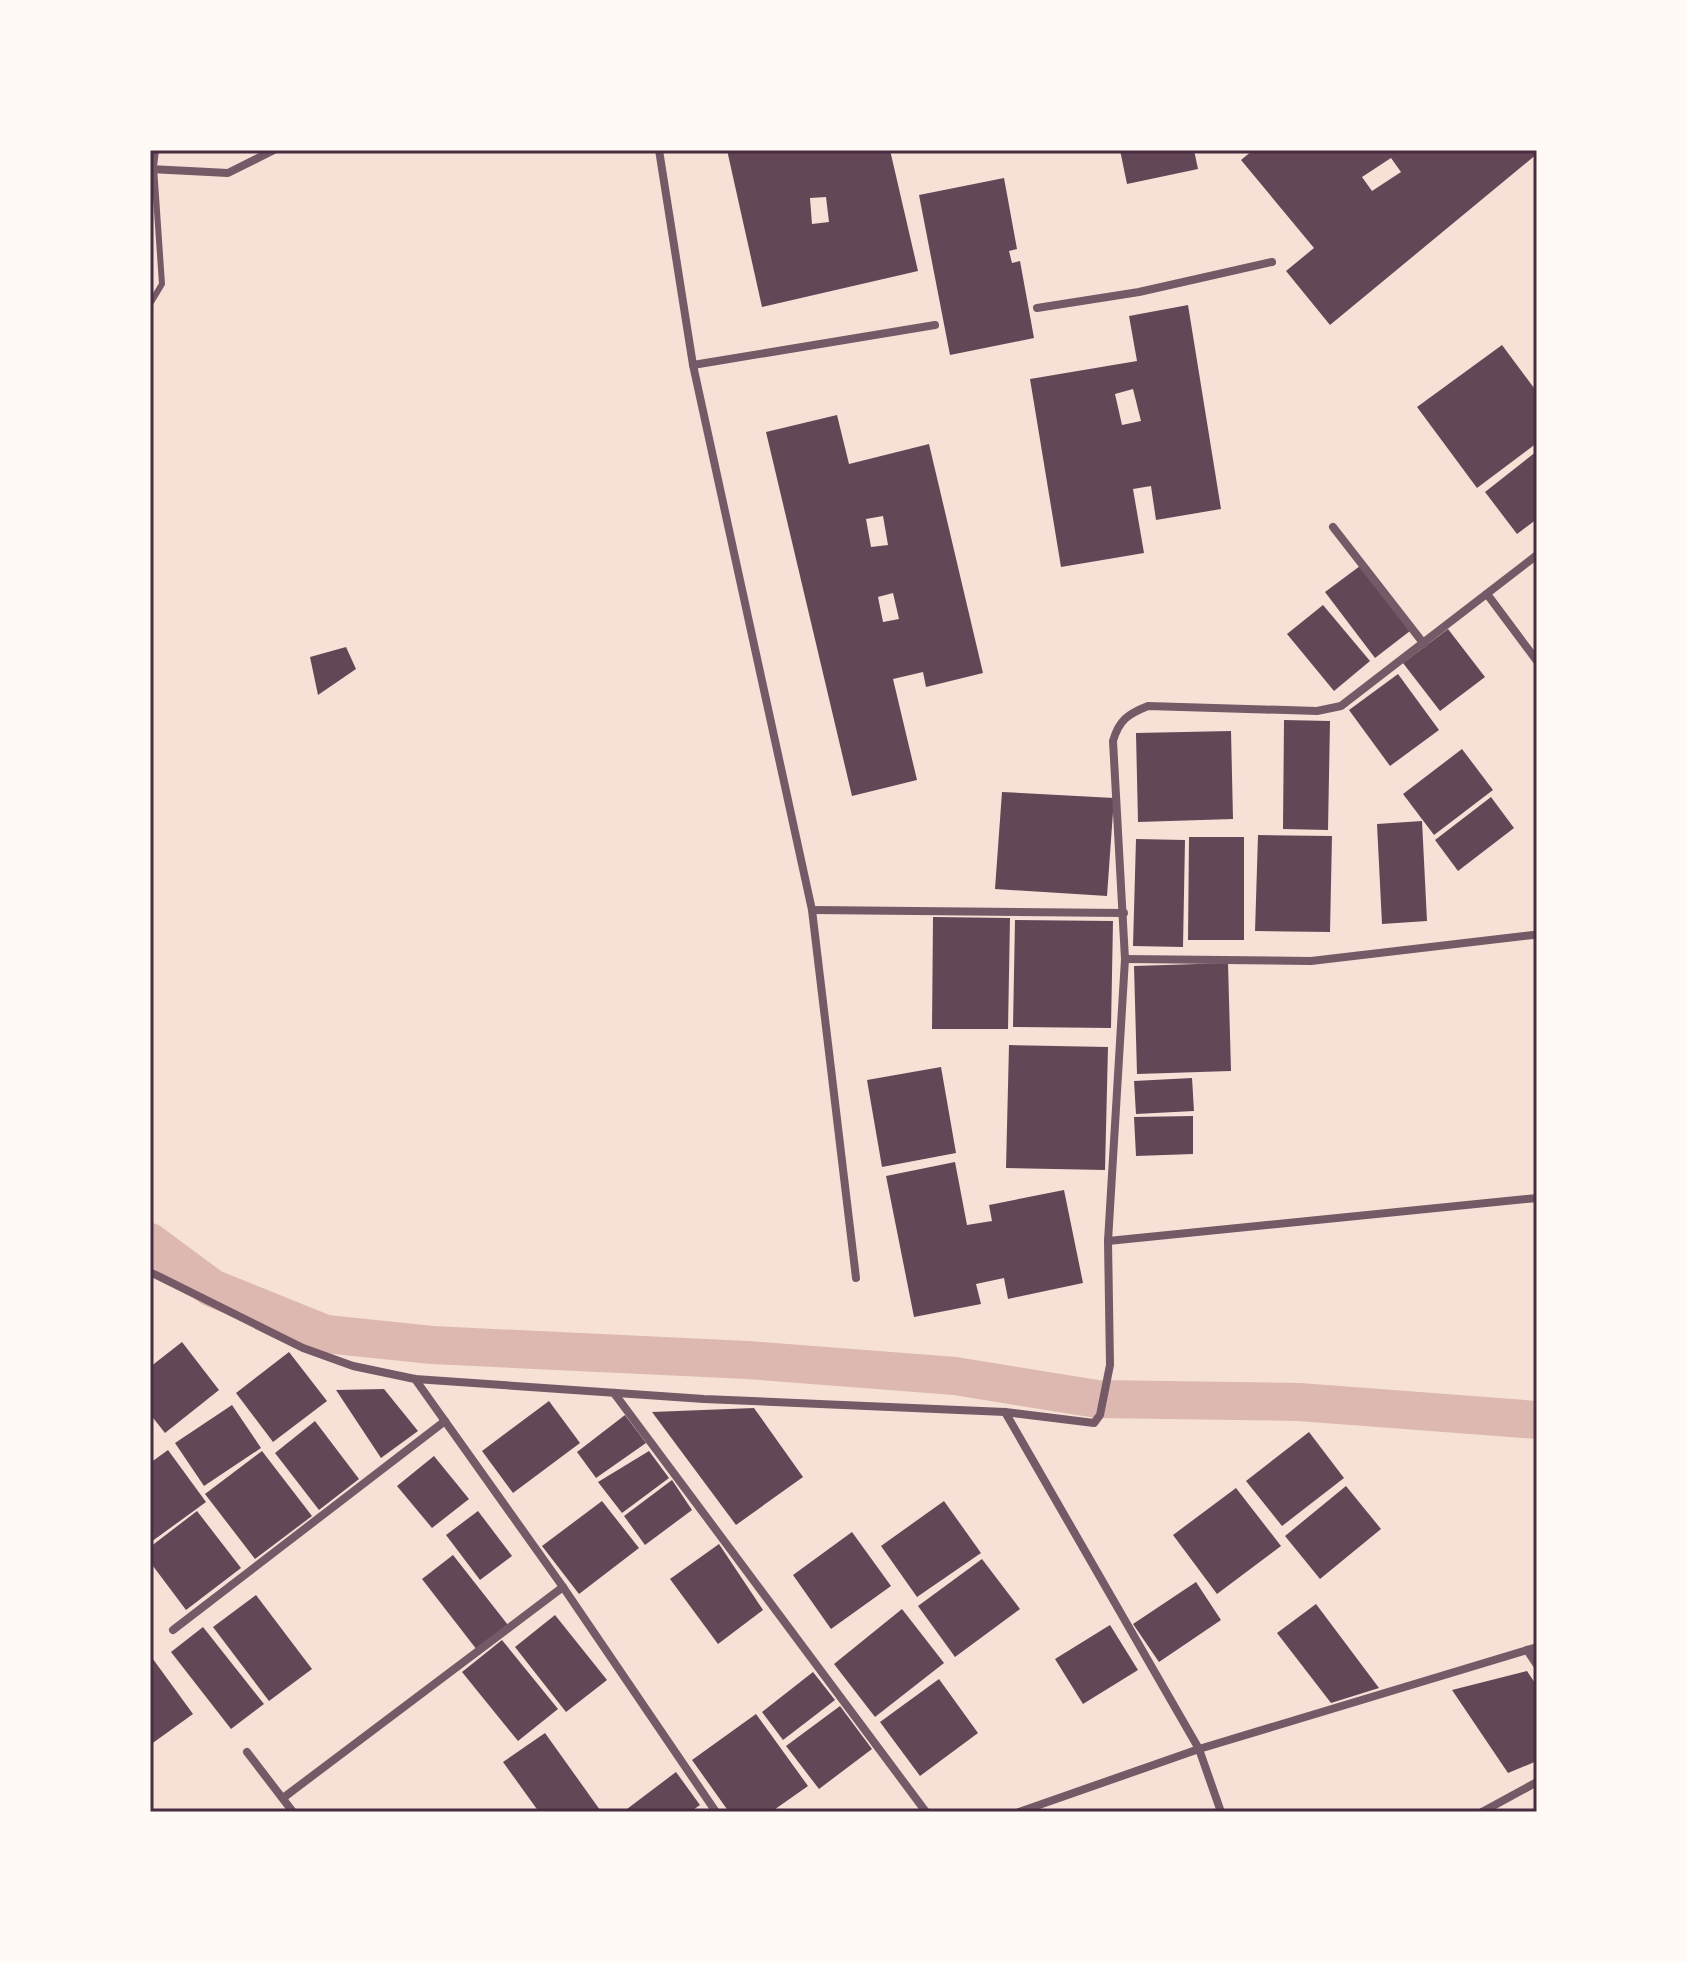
<svg xmlns="http://www.w3.org/2000/svg" width="1687" height="1962" font-family="'PT Serif',serif">
<style>
.lines{fill:none;stroke-linecap:round;stroke-linejoin:round}
.canal{stroke:#dcb8b0;stroke-width:38}
.building{fill:#644757;fill-rule:evenodd}
.service{stroke:#755966;stroke-width:6}
.minor{stroke:#755966;stroke-width:8}
.neatline{fill:none;stroke:#4a2c40;stroke-width:3}
</style>
<rect width="100%" height="100%" fill="#f7e1d7"/>
<g class="lines">
<path class="canal" d="M150,1242L212,1288L326,1334L432,1345L747,1360L955,1376L1097,1399L1299,1402L1537,1420"/>
</g>
<g class="building">
<path d="M727,150H890L918,271L762,307ZM826,197L829,222L812,224L810,198Z"/>
<path d="M1120,150H1194L1198,169L1127,184Z"/>
<path d="M1253,150H1537V154L1330,325L1286,271L1314,248L1241,160ZM1391,158L1401,172L1372,191L1362,177Z"/>
<path d="M1004,178L1017,249L1009,251L1012,263L1020,261L1034,338L950,355L919,195Z"/>
<path d="M1188,305L1221,509L1156,520L1151,486L1133,489L1144,553L1061,567L1030,379L1137,361L1129,316ZM1133,389L1141,421L1122,425L1115,394Z"/>
<path d="M1502,345L1537,392V443L1477,488L1417,407Z"/>
<path d="M837,415L849,464L929,444L983,673L926,687L923,672L893,679L917,780L852,796L766,432ZM883,516L888,545L871,547L866,519ZM893,593L899,619L883,622L878,597Z"/>
<path d="M1537,451V519L1517,534L1485,492Z"/>
<path d="M1360,566L1410,631L1375,658L1325,592Z"/>
<path d="M1323,605L1370,661L1334,691L1287,634Z"/>
<path d="M1448,629L1485,677L1440,711L1403,663Z"/>
<path d="M346,647L356,669L318,695L310,657Z"/>
<path d="M1398,674L1439,730L1390,766L1349,710Z"/>
<path d="M1284,720L1330,721L1328,830L1283,829Z"/>
<path d="M1231,731L1233,819L1138,822L1136,733Z"/>
<path d="M1462,749L1493,790L1434,835L1403,794Z"/>
<path d="M1002,792L1114,798L1107,896L995,889Z"/>
<path d="M1491,797L1514,828L1458,871L1435,840Z"/>
<path d="M1422,821L1427,921L1382,924L1377,824Z"/>
<path d="M1258,835L1332,836L1330,932L1255,931Z"/>
<path d="M1189,837H1244V940H1188Z"/>
<path d="M1136,839L1185,840L1183,947L1133,946Z"/>
<path d="M933,917L1010,918L1008,1029H932Z"/>
<path d="M1015,920L1113,921L1111,1028L1013,1027Z"/>
<path d="M1228,963L1231,1071L1137,1074L1134,966Z"/>
<path d="M1009,1045L1108,1047L1105,1170L1006,1168Z"/>
<path d="M941,1067L956,1153L882,1167L867,1080Z"/>
<path d="M1192,1078L1194,1111L1136,1114L1134,1081Z"/>
<path d="M1193,1116V1154L1136,1156L1134,1117Z"/>
<path d="M955,1162L967,1225L992,1221L989,1205L1064,1190L1083,1283L1008,1299L1004,1278L976,1284L981,1304L914,1317L886,1176Z"/>
<path d="M182,1342L219,1390L165,1433L150,1414V1367Z"/>
<path d="M289,1352L327,1401L273,1442L236,1393Z"/>
<path d="M384,1389L418,1431L381,1458L336,1390Z"/>
<path d="M549,1401L580,1443L513,1493L482,1451Z"/>
<path d="M232,1405L261,1448L204,1486L175,1443Z"/>
<path d="M754,1408L803,1477L736,1525L652,1412Z"/>
<path d="M625,1415L646,1443L596,1478L577,1452Z"/>
<path d="M315,1421L359,1479L319,1510L275,1453Z"/>
<path d="M1309,1432L1344,1478L1282,1526L1246,1481Z"/>
<path d="M168,1450L206,1502L151,1542L150,1463Z"/>
<path d="M262,1451L312,1516L255,1559L205,1494Z"/>
<path d="M649,1451L669,1478L622,1513L598,1482Z"/>
<path d="M434,1456L469,1499L432,1528L397,1486Z"/>
<path d="M672,1480L692,1510L645,1545L624,1516Z"/>
<path d="M1346,1486L1381,1529L1320,1579L1285,1536Z"/>
<path d="M1236,1488L1281,1546L1217,1594L1173,1535Z"/>
<path d="M602,1501L639,1548L579,1594L542,1546Z"/>
<path d="M944,1501L981,1553L917,1597L881,1546Z"/>
<path d="M197,1511L241,1568L186,1610L150,1562V1547Z"/>
<path d="M478,1511L512,1556L480,1580L446,1535Z"/>
<path d="M852,1532L891,1586L831,1629L793,1575Z"/>
<path d="M719,1544L763,1610L718,1644L670,1579Z"/>
<path d="M453,1555L508,1625L477,1650L422,1579Z"/>
<path d="M982,1559L1020,1609L955,1657L918,1606Z"/>
<path d="M1196,1582L1221,1620L1159,1662L1133,1624Z"/>
<path d="M256,1595L312,1669L269,1701L213,1627Z"/>
<path d="M1316,1604L1379,1688L1331,1703L1277,1633Z"/>
<path d="M902,1609L944,1663L875,1717L834,1664Z"/>
<path d="M555,1615L607,1680L566,1712L515,1647Z"/>
<path d="M1110,1625L1138,1670L1083,1704L1055,1659Z"/>
<path d="M203,1627L264,1704L231,1729L171,1652Z"/>
<path d="M502,1640L558,1709L518,1741L462,1672Z"/>
<path d="M150,1655L193,1714L150,1745Z"/>
<path d="M1527,1671L1537,1686V1761L1508,1773L1452,1690Z"/>
<path d="M813,1672L835,1700L783,1740L762,1712Z"/>
<path d="M939,1679L978,1733L920,1776L880,1722Z"/>
<path d="M840,1706L872,1749L819,1789L786,1746Z"/>
<path d="M756,1714L808,1786L771,1812H729L692,1760Z"/>
<path d="M545,1733L600,1810L597,1812H539L503,1762Z"/>
<path d="M676,1772L700,1805L690,1812H623Z"/>
</g>
<g class="lines">
<path class="service" d="M150,304L162,284L154,167L156,150"/>
<g class="minor">
<path d="M659,150L693,365L812,910L856,1278"/>
<path d="M150,169L228,173L274,150"/>
<path d="M1037,308L1139,292L1272,262"/>
<path d="M693,365L935,325"/>
<path d="M1333,527L1424,644"/>
<path d="M1487,594L1537,661"/>
<path d="M812,910L1124,913"/>
<path d="M1125,959L1311,961L1533,935"/>
<path d="M1108,1241L1537,1198"/>
<path d="M150,1272L303,1348L353,1366L415,1379L704,1399L1005,1412L1094,1423L1100,1415L1110,1365L1108,1241L1125,959L1113,741C1119,720 1128,714 1148,706L1317,711L1341,706L1537,555"/>
<path d="M415,1379L563,1587L716,1812"/>
<path d="M614,1393L926,1812"/>
<path d="M1005,1412L1199,1749L1221,1812"/>
<path d="M173,1630L445,1421"/>
<path d="M1527,1650L1537,1665"/>
<path d="M247,1752L293,1812"/>
<path d="M283,1798L563,1587"/>
<path d="M1019,1812L1199,1749L1537,1647"/>
<path d="M1482,1812L1537,1782"/>
</g>
</g>
<rect width="1687" height="1962" fill="none" stroke="#fffaf5" stroke-width="304"/>
<rect x="152" y="152" width="1383" height="1658" class="neatline"/>
</svg>
